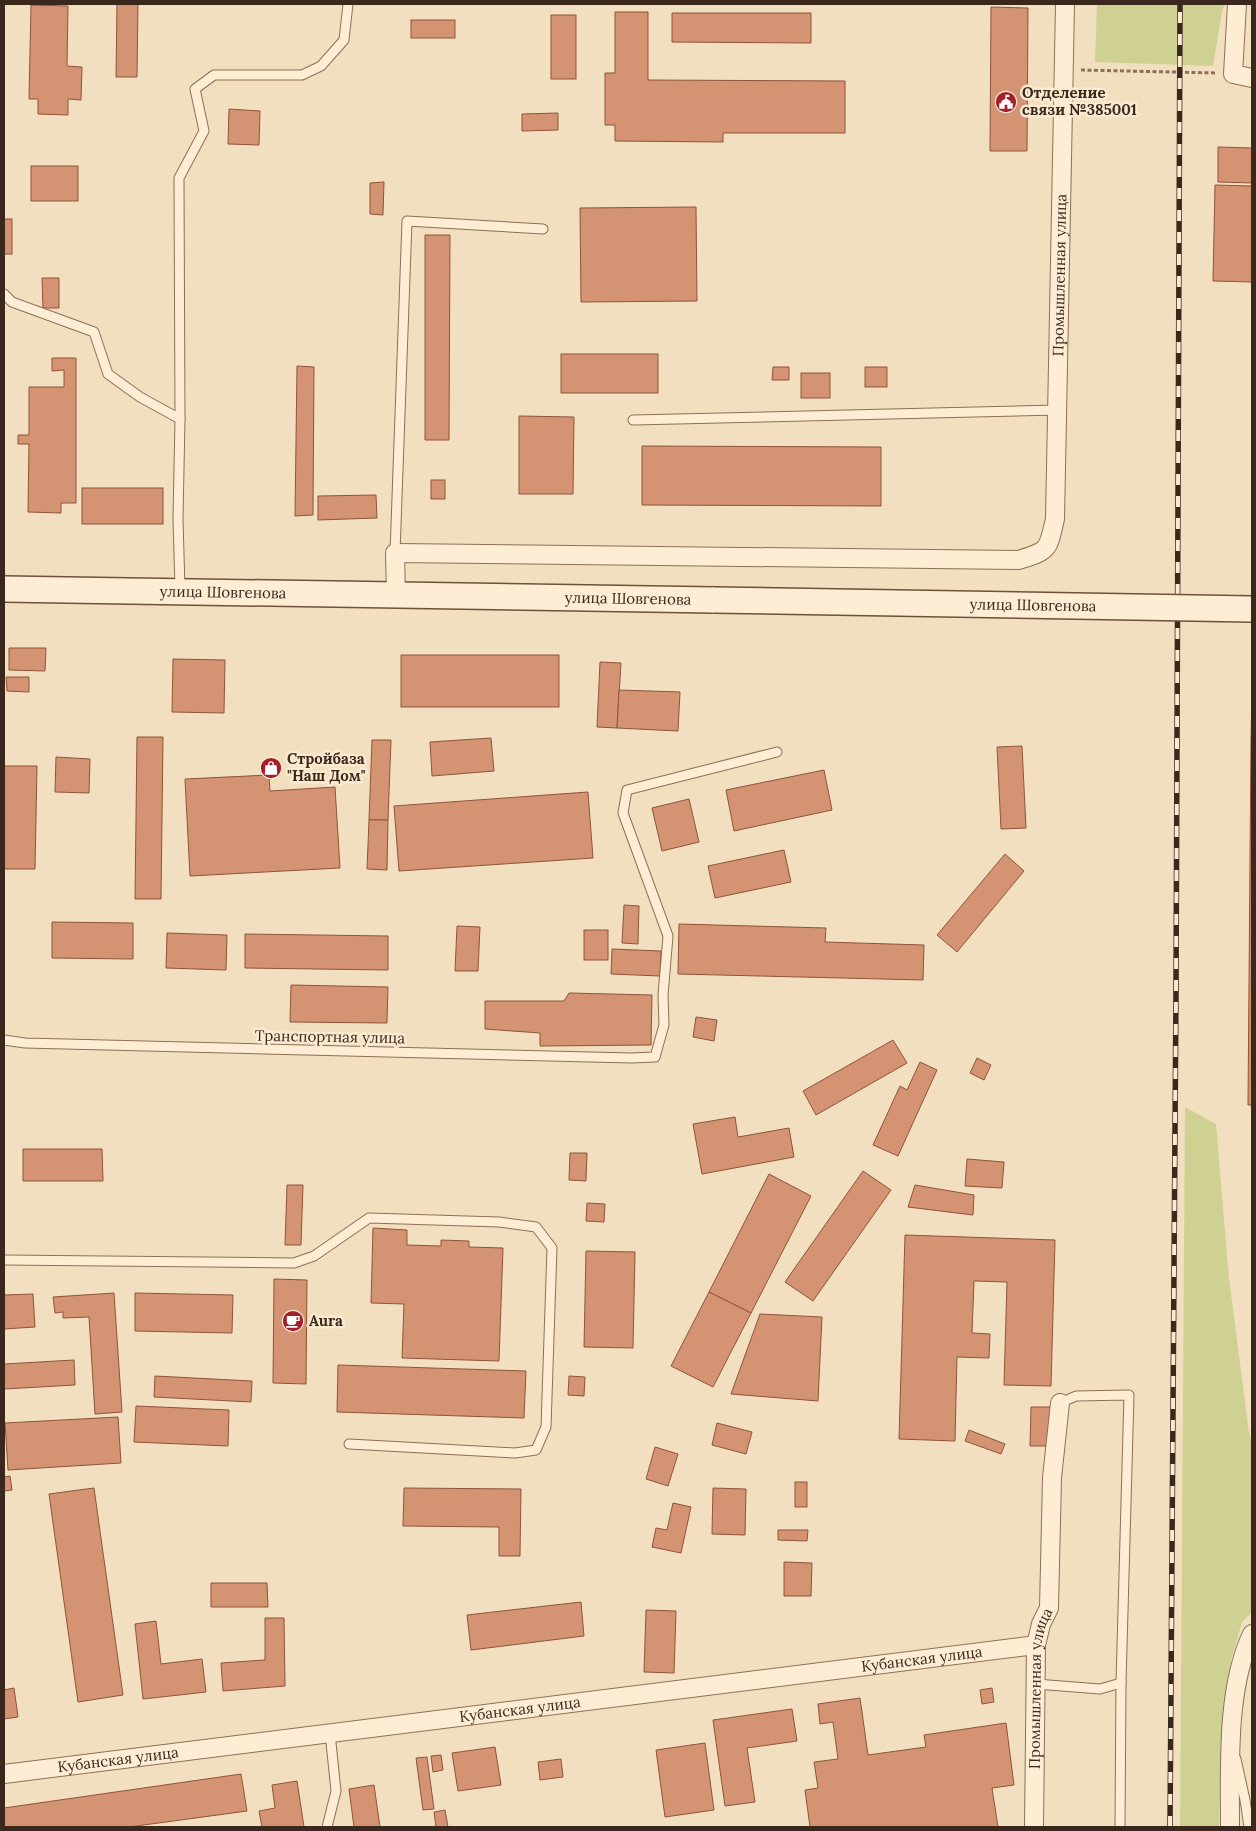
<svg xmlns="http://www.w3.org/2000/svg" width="1256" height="1831" font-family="Lora,serif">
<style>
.green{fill:#cfd193}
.building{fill:#d49372;stroke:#8f5439}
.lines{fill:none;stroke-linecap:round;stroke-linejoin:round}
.lane-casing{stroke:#8d6f56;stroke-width:11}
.street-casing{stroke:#8d6f56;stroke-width:20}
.secondary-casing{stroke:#6f5039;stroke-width:28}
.path{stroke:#8d6f56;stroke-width:3;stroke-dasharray:4 2.5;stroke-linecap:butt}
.lane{stroke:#fcedd4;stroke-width:9}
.street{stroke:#fcedd4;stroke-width:18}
.secondary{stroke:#fcedd4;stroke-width:25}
.rail-casing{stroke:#3b281c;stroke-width:5.5}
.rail{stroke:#f9ead0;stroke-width:4;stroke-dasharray:11;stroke-linecap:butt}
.secondary-bridge-casing{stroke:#6f5039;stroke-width:28;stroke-linecap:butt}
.secondary-bridge{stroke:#fcedd4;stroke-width:25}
.labels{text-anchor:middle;stroke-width:5;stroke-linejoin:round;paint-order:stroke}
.poi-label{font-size:15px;font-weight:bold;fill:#3b281c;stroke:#f9ead0;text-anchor:start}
.street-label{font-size:15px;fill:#3b281c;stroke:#f9ead0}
</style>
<rect width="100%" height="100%" fill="#f2dfc0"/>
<g class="green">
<path d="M1097,4H1225L1222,12L1213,66L1095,62Z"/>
<path d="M1185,1107L1216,1124L1229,1278L1249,1433L1252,1444V1612L1242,1622L1231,1660L1221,1733L1219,1827H1180Z"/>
</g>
<g class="building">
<path d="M117,4H138L137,77H116Z"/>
<path d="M31,5L68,6L67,66L82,67L81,100L68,99V115L38,114V99H29Z"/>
<path d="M991,7L1028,8L1027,151H990Z"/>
<path d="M615,12H648V80L845,81V133H723V142L615,141V125H605V73H615Z"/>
<path d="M672,13H811V43L672,42Z"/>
<rect x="551" y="15" width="25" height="64"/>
<rect x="411" y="20" width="44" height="18"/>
<path d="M229,109L260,111L259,145L228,144Z"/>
<path d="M558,113V130L522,131V114Z"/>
<path d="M1218,147L1252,148V183L1218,182Z"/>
<rect x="31" y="166" width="47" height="35"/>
<path d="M384,182L383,215L370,214V183Z"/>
<path d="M1215,185L1252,186V282L1213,281Z"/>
<path d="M696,207L697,301L581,302L580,208Z"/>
<rect x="4" y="219" width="8" height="35"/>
<path d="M425,235H450L449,440H425Z"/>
<path d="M42,278H59V308H43Z"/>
<rect x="561" y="354" width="97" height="39"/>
<path d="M52,358H76V503H61V513L28,512L29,444H18V435H29V387H64V370L52,371Z"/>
<path d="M297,366L314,367L313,515L295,516Z"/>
<path d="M773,367H789V380H772Z"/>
<rect x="865" y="367" width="22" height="20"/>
<rect x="801" y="373" width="29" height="25"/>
<path d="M519,416L574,417L573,494H519Z"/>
<path d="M642,446L881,447V506L642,505Z"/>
<rect x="431" y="480" width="14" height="19"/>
<rect x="82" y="488" width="81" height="36"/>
<path d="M376,495L377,518L318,520V496Z"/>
<path d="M9,648H46L45,671L9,670Z"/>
<rect x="401" y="655" width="158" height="52"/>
<path d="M173,659L225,660L224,713L172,712Z"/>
<path d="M600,662L621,663L617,728L597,727Z"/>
<path d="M6,677H29V692L7,691Z"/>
<path d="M1252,689V741H1251Z"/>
<path d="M619,690L680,692L678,731L617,728Z"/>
<path d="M137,737H163L161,899H135Z"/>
<path d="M491,738L494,771L432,776L430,742Z"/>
<path d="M372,740H391L388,820H369Z"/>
<path d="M1251,741H1252V1105H1248Z"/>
<path d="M1022,746L1026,828L1001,829L997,747Z"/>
<path d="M56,757L90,759L89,793L55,792Z"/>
<path d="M4,766H37L35,869H4Z"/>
<path d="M824,770L832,810L734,831L726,790Z"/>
<path d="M269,775L270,791L335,787L340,868L190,876L185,779Z"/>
<path d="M588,792L593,858L399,871L394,806Z"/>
<path d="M689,799L699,842L662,851L652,808Z"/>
<path d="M369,820H388L387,870L367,869Z"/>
<path d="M784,850L791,882L715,898L708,866Z"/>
<path d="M1005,854L1024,871L957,952L937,935Z"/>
<path d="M624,905L639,906L638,944L622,943Z"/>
<path d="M52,922L133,923V959L52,958Z"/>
<path d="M679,924L826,928L825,942L924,945L923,980L678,974Z"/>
<path d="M457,926L480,927L478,971H455Z"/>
<rect x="584" y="930" width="24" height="30"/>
<path d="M167,933L227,935L226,970L166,968Z"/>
<path d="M245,934L388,936V970L245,968Z"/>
<path d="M612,949L661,951L660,976L611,974Z"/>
<path d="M291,985L388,987L387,1023L290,1022Z"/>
<path d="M569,993L652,995L651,1045L540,1046V1033L485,1029V1001H564Z"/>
<path d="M696,1017L717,1020L714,1041L693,1037Z"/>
<path d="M893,1040L907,1063L816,1115L803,1091Z"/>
<path d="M977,1058L991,1065L984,1080L970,1073Z"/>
<path d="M920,1062L937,1070L898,1156L873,1145L900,1086L907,1090Z"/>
<path d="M735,1117L738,1137L789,1128L794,1157L702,1174L693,1124Z"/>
<path d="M23,1149H102L103,1181H23Z"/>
<path d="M570,1153H587L586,1181L569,1180Z"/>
<path d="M967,1159L1004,1162L1002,1188L965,1186Z"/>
<path d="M863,1171L891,1190L813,1301L785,1282Z"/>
<path d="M769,1174L811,1196L751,1313L709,1292Z"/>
<path d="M287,1185H303L301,1245H285Z"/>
<path d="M915,1185L974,1195L973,1215L908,1207Z"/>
<path d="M587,1203L605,1204L604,1222L586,1221Z"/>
<path d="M373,1228L407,1230V1245L441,1246V1240L469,1241V1247L503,1248L499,1361L402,1358L404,1304L371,1303Z"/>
<path d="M905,1235L1055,1240L1051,1386L1004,1385L1007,1282L974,1281L972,1333L990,1334L989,1358L957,1357L955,1441L899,1439Z"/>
<path d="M586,1251L635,1252L633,1348L584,1347Z"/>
<path d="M274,1279L307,1280L306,1384L273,1383Z"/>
<path d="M709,1292L751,1313L713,1387L671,1366Z"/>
<path d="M114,1293L122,1412L95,1414L89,1317L63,1318V1312L55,1313L53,1297Z"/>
<path d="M135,1293L233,1295L232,1333L135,1331Z"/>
<path d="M33,1294L35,1327L4,1329V1295Z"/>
<path d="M760,1314L822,1317L818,1401L731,1394Z"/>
<path d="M74,1360L75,1385L4,1389V1364Z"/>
<path d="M338,1365L526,1371L524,1418L337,1412Z"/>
<path d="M155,1376L252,1381L251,1402L154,1397Z"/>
<path d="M569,1376L585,1377L584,1396L568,1395Z"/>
<path d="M136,1406L229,1410L228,1446L134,1442Z"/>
<path d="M1031,1407H1051L1050,1446H1030Z"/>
<path d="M118,1417L121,1463L8,1470L5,1423Z"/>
<path d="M717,1423L752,1432L746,1454L712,1445Z"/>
<path d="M969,1430L1005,1444L1001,1454L965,1441Z"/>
<path d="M655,1447L678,1454L668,1486L646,1479Z"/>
<path d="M10,1476L12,1490L4,1491V1477Z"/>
<rect x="795" y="1482" width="12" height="25"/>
<path d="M94,1488L123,1695L78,1702L49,1494Z"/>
<path d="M404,1488L521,1489L520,1556H499V1527L403,1526Z"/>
<path d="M713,1488L746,1489L745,1535L712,1534Z"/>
<path d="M673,1503L691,1507L681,1553L652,1547L656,1528L667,1530Z"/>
<path d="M778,1530H808L807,1541L778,1540Z"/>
<path d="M784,1562L812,1563L811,1596H784Z"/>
<path d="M211,1583H267L268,1607H211Z"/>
<path d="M581,1602L584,1636L471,1650L467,1615Z"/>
<path d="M646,1610L676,1611L674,1673L644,1672Z"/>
<path d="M265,1618H284L285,1686L223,1691L221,1663L265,1660Z"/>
<path d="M156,1621L161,1664L202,1659L206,1692L143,1699L135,1624Z"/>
<path d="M14,1688L18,1717L4,1719V1690Z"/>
<path d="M992,1688L994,1702L982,1704L980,1690Z"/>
<path d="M860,1698L868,1755L926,1747L924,1735L1006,1723L1014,1785L992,1788L998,1827H810L805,1790L818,1788L814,1762L838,1759L833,1722L820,1724L818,1704Z"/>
<path d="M792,1709L797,1741L747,1748L755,1802L725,1806L713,1720Z"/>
<path d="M705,1743L714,1810L665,1817L656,1750Z"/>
<path d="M495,1747L501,1785L458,1791L452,1753Z"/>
<path d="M441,1755L443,1770L433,1772L431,1756Z"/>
<path d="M427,1757L434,1809L423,1810L416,1758Z"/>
<path d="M561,1759L563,1777L540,1780L538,1762Z"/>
<path d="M241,1774L247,1811L129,1827H4V1808Z"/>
<path d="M297,1781L304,1827H262L259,1811L275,1808L272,1785Z"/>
<path d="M374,1785L380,1827H354L349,1789Z"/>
<path d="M445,1810L448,1827H436L434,1812Z"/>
</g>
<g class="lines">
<g class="lane-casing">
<g id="lane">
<path d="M4,294L12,302L94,332L108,374L140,397L180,419L178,519L180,589"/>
<path d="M180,419L179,178L204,131L195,89L214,75H302L321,66L344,40L348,4"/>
<path d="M633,420L1058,410"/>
<path d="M395,553L407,221L543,229"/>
<path d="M4,1040L25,1043L631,1058L655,1057L664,1025L663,995L668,936L623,813L627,790L777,752"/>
<path d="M4,1260L294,1263L314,1256L369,1218L499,1222L536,1227L552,1248L546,1427L536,1450L515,1453L349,1444"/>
<path d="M1060,1403L1076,1396L1129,1395L1121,1683L1120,1827"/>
<path d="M1036,1684L1100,1689L1121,1683"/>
<path d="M1236,1759L1245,1800L1249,1827"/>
<path d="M327,1827L336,1791L330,1733"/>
</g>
</g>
<g class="street-casing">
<g id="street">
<path d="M1237,4L1233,74L1252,78"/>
<path id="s1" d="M396,595L395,553L1018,560C1050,551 1048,549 1055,519L1065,4"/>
<path id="s2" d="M4,1774L1036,1645"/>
<path id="s3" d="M1034,1827L1036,1645L1041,1624L1049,1608L1052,1478L1060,1403"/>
<path d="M1230,1827C1230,1768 1226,1688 1252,1634"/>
</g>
</g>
<g class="secondary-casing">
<g id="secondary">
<path id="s4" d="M4,589L714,600"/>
</g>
</g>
<path class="path" d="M1081,70L1217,73"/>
<use href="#lane" class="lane"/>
<use href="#street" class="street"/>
<use href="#secondary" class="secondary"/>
<g class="rail-casing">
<path id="rail" d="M1170,1827L1176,992L1180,4"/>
</g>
<use href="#rail" class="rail"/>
<g class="secondary-bridge-casing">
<g id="secondary-bridge">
<path id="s5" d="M714,600L1252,609"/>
</g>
</g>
<use href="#secondary-bridge" class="secondary-bridge"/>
</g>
<defs>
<g id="civic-disc" transform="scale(1.125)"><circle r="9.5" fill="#a2202c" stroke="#f9ead0"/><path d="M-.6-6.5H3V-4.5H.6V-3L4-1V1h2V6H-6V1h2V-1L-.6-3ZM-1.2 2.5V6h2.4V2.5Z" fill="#fff"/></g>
<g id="shop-disc" transform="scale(1.125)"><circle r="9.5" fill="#a2202c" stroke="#f9ead0"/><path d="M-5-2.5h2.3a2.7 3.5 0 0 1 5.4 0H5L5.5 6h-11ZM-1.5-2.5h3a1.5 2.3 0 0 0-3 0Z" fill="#fff"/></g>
<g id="cafe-disc" transform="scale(1.125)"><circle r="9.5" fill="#a2202c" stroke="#f9ead0"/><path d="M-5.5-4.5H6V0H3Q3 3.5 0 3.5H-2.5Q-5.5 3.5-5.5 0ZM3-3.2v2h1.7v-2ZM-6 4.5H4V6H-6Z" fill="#fff"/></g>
</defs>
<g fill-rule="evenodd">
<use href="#civic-disc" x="1006" y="102"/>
<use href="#shop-disc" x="271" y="768"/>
<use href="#cafe-disc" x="293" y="1321"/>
</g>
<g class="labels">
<g class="poi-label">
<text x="1022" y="98">Отделение<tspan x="1022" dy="17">связи №385001</tspan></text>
<text x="287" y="764">Стройбаза<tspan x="287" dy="17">"Наш Дом"</tspan></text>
<text x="309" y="1326">Aura</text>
</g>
<g class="street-label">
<text dy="5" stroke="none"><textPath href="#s1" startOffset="970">Промышленная улица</textPath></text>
<text dy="5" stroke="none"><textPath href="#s4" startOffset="219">улица Шовгенова</textPath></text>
<text dy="5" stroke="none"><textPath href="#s4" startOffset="624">улица Шовгенова</textPath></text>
<text dy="5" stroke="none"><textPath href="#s5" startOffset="319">улица Шовгенова</textPath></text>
<text transform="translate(330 1037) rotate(1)" y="5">Транспортная улица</text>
<text dy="5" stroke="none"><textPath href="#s2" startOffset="925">Кубанская улица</textPath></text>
<text dy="5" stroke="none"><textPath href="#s3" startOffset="139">Промышленная улица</textPath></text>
<text dy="5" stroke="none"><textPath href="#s2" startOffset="520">Кубанская улица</textPath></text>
<text dy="5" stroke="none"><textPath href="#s2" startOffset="115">Кубанская улица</textPath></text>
</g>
</g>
<rect width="1256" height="1831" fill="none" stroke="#3b281c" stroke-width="10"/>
</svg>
